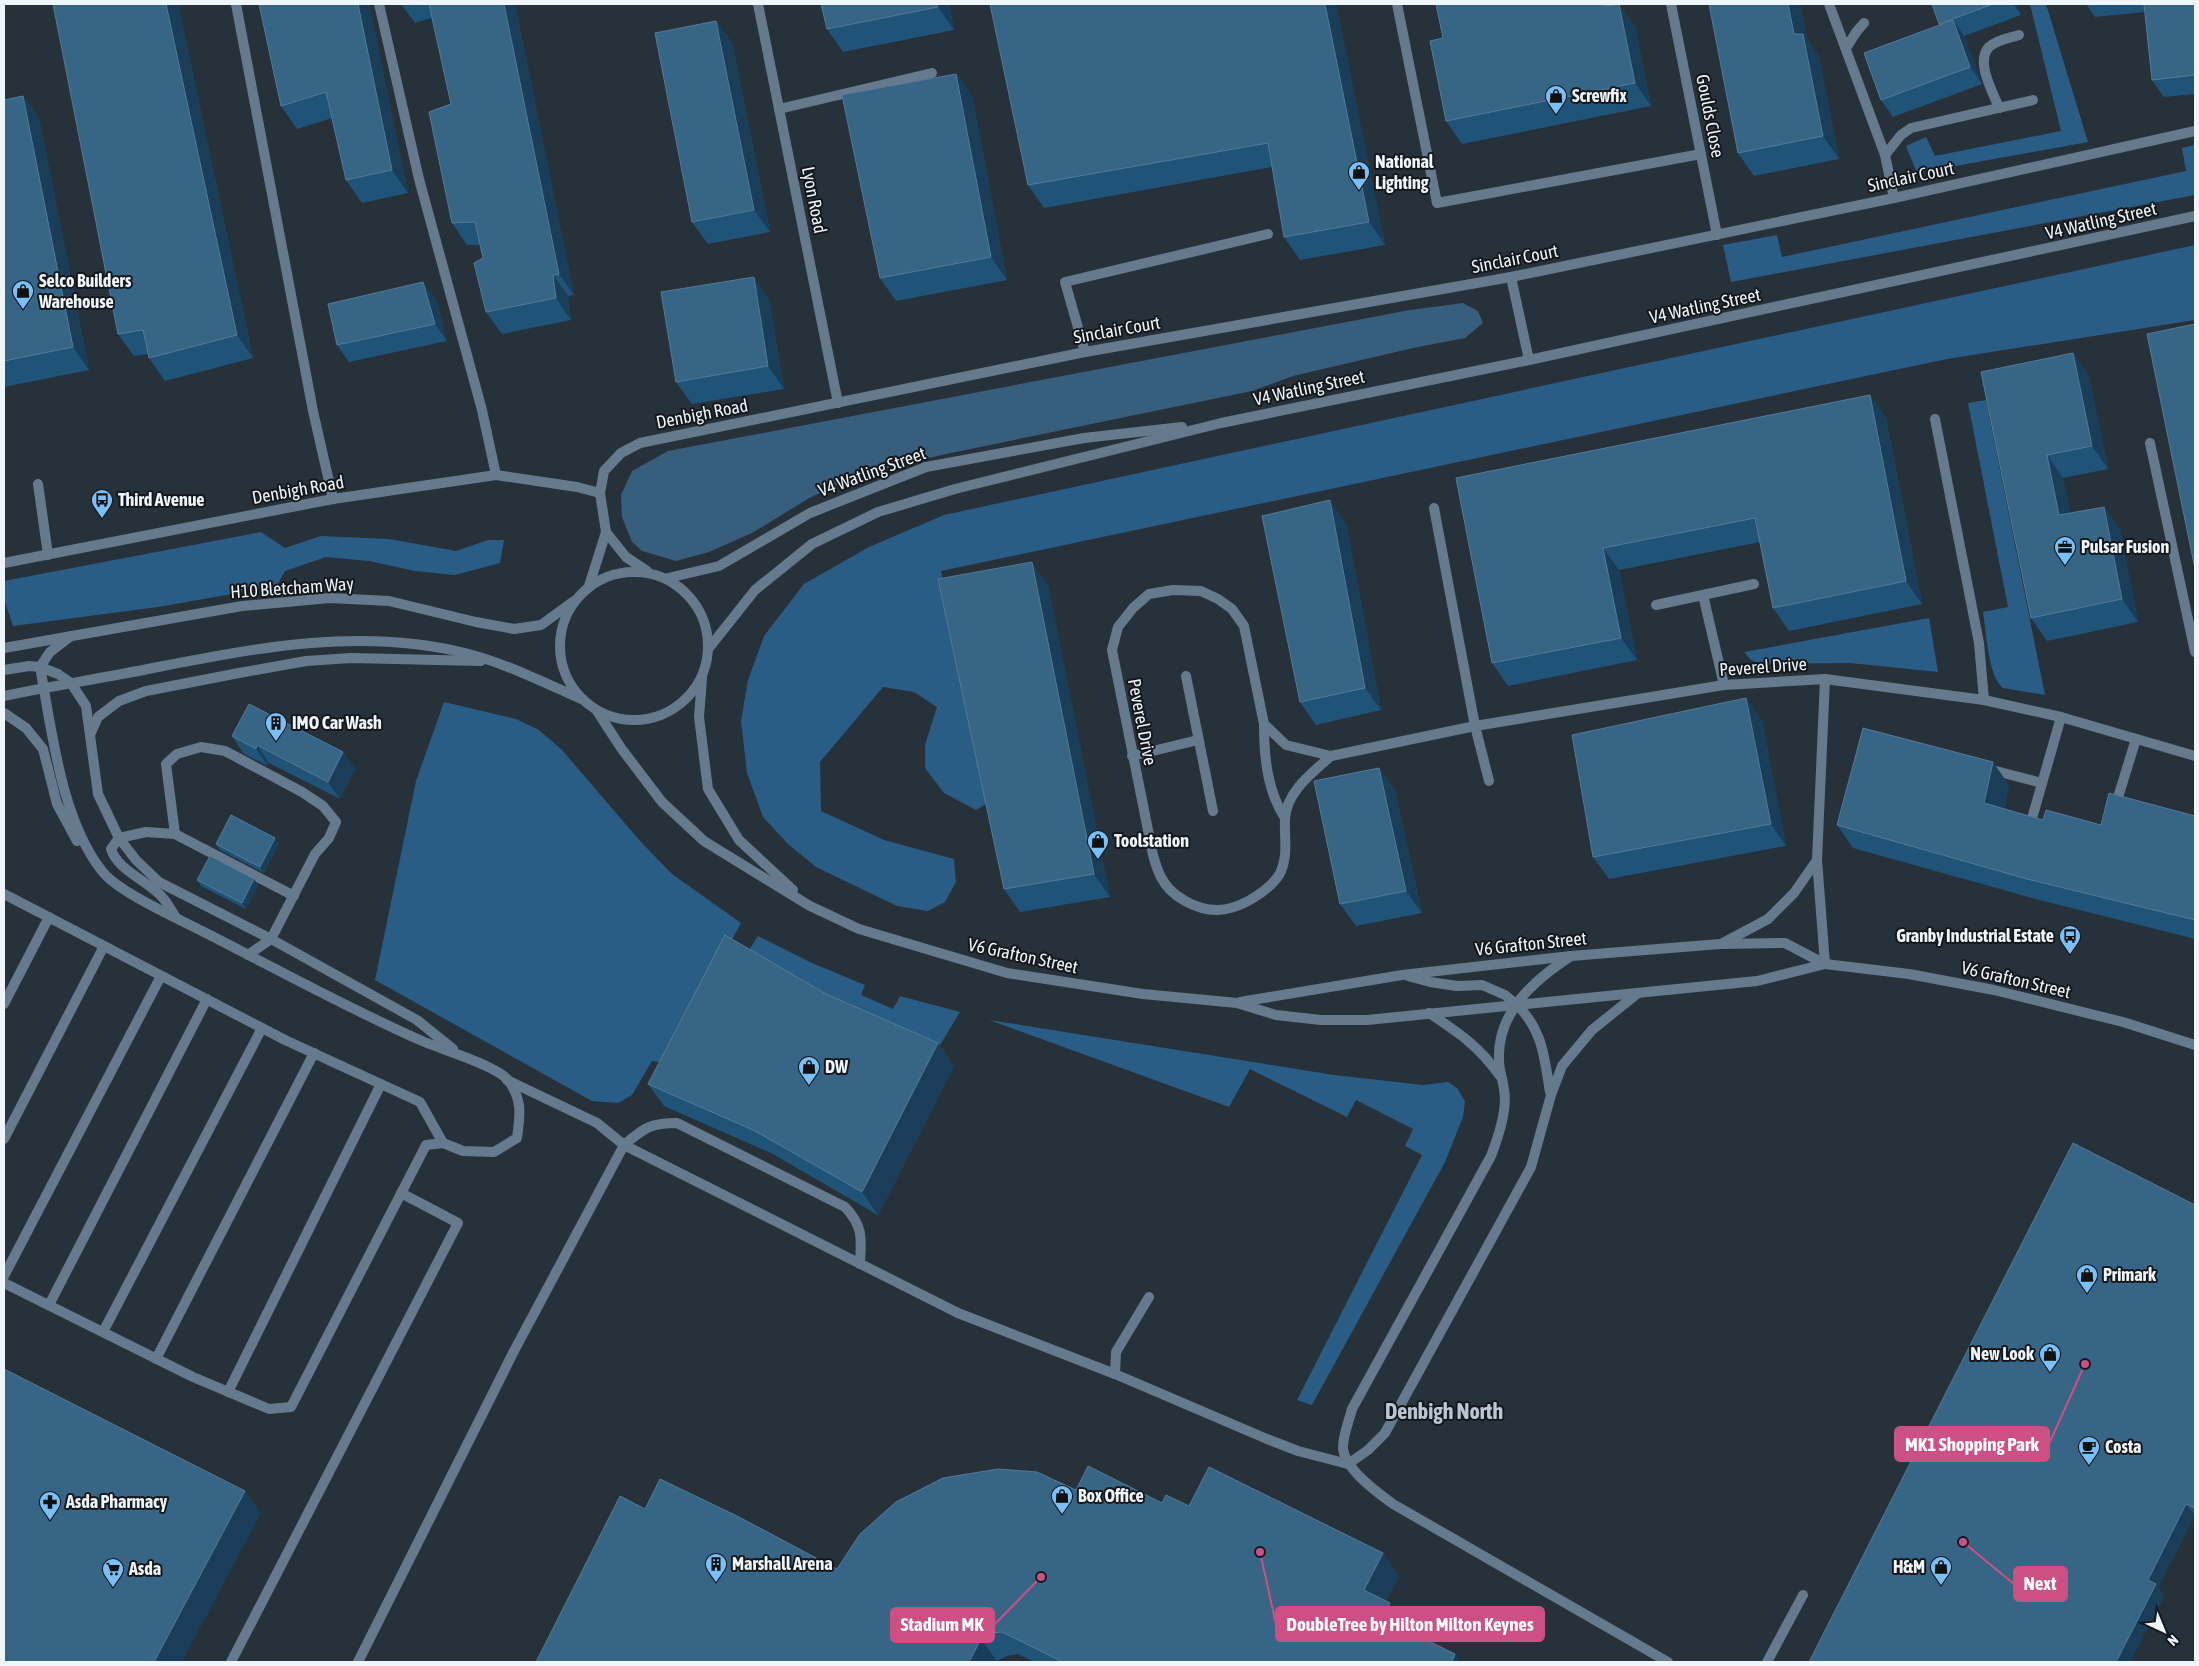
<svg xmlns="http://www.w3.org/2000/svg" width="2199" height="1666" font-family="'Asap Condensed',sans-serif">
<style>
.green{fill:#385e7d}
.forest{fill:#2a5d85}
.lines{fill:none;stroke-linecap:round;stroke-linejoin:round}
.service{stroke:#657b8d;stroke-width:10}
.minor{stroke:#657b8d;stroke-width:10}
.tertiary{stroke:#657b8d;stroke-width:10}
.wall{fill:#205378}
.shaded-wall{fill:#1a3e59}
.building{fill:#376586;stroke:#537b98}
.labels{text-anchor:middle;stroke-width:4;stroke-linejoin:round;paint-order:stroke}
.poi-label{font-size:18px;font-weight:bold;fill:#eef5fb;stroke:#14181c;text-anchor:start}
.street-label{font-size:18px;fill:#eef5fb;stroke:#14181c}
.district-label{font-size:22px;font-weight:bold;fill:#bac7d3;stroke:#14181c}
.leader{fill:none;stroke:#cd4f83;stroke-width:2}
.callout-dot{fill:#cd4f83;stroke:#14181c;stroke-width:2}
.callout{fill:#cd4f83;stroke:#cd4f83;stroke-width:2}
.callout-label{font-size:19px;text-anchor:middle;font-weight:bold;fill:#fff}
</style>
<rect width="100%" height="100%" fill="#27313a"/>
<path class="green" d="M1463,303L1478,311L1483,323L1465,338L1413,348L1293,376L1252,391L946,454L867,473L811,497L752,533L709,552L676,561L642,551L632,542L622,517L621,495L632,471L668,451L1410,310Z"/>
<g class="forest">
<path d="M2030,4H2046L2088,142L1917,173L1906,146L1926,137L1935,156L2061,131Z"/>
<path d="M2195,145V195L1731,282L1723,245L1777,235L1782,257L2186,171L2182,148Z"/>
<path d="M2195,245V320L1947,359L941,571L989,802L976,810L944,793L925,768V745L937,707L914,692L883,687L820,762L821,811L884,840L954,859L956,882L945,902L928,911L897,906L816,867L788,844L763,817L747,773L741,721L748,680L764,636L804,584L869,547L944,515Z"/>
<path d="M1986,400L2045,695L2003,688C1988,677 1986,630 1983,612L2008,607L1968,403Z"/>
<path d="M261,532L285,548L321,536L389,539L456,551L488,540H504L500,563L455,575L415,571L369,561L326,557L285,571L277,586L158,607L13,626L4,599V581Z"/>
<path d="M1929,618L1938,672L1850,663L1760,664L1751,660L1744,652Z"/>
<path d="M444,702L516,719L539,730L562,750L640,841L672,874L741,923L665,1063L652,1061L632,1095L618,1103L592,1101L375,980L416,781Z"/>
<path d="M758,936L812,963L865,985L861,995L893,1009L900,996L960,1012L937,1050L848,1010L747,953Z"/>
<path d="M989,1020L1334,1075L1423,1085L1448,1082L1457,1088L1465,1101L1463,1117L1445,1162L1312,1405L1297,1400L1422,1155L1405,1146L1413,1129L1356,1100L1347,1117L1250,1069L1229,1107Z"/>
</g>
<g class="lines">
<g class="service">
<path d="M236,4L313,411L333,499"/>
<path d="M379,4L419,179L482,410L496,475"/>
<path d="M1829,4L1885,155L1894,198"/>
<path d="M1846,48L1857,31L1864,23"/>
<path d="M1999,108C1993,92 1975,62 1989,47C1996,40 2010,38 2019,35"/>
<path d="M779,109L932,73"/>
<path d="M1885,155L1901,135L1911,128L2033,100"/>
<path d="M1085,352L1065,282L1268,234"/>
<path d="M1935,419L1979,643L1984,700"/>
<path d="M2150,443L2195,652"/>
<path d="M38,484L48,555"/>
<path d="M1434,508L1475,726L1489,781"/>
<path d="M1703,595L1724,685"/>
<path d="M1656,605L1754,584"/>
<path d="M40,667L58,674L71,683L86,706L98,794L119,838L136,860L159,882L271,939L417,1020L453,1049"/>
<path d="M1186,676L1213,811"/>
<path d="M4,713L26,728L43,749L57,804L77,841"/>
<path d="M1132,756L1198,740"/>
<path d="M1988,769L2042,783"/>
<path d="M2115,807L2136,739"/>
<path d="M2031,822L2061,717"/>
<path d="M175,834L166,764L177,754L201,747L225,751L302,792L323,806L336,822L329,838L315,854L271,939L248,955"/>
<path d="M4,894L285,1040L420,1102L443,1143"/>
<path d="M175,916C171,910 167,902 162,897C147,880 118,871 111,849L119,838L146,832L175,834L294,896"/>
<path d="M4,1004L49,917"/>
<path d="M507,1080L597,1123L624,1145C644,1128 650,1123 677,1123L845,1207C864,1227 861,1239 860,1264"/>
<path d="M4,1139L104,946"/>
<path d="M4,1276L161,976"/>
<path d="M4,1283L193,1377L269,1409L291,1407L426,1145L443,1143L463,1151L494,1152L517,1138C520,1115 523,1100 508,1080C497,1066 441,1049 422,1041C347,1008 275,968 202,931C177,918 118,892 102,871C61,819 52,731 40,667L50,652L71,636"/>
<path d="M49,1305L207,999"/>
<path d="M103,1332L262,1028"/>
<path d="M156,1359L314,1053"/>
<path d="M1115,1374L1116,1352L1149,1297"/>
<path d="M228,1392L381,1084"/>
<path d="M231,1662L458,1223L401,1193"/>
<path d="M1767,1662L1803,1595"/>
</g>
<g class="minor">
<path d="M758,4L838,403"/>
<path d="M1397,4L1437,203L1701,154"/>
<path d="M1671,4L1717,235"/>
<path d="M1511,277L1529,360"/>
<path d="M606,532L626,557L647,571"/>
<path d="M4,563L333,499L496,475L577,487L600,493"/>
<path d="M589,586L606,532L600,493L604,471L621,453L640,443L1085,352L1511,277L1894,198L2195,131"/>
<path d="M1173,590L1201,591L1218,599L1232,609L1244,626L1264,724L1286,745L1331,756C1312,773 1286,792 1285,819C1284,838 1289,857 1279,875C1272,886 1260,894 1250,900C1241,905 1228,910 1217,910C1196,910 1170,896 1161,877C1157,870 1155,862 1153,855L1112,650L1118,627L1133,608L1149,594Z"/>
<path d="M1825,679L1817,860L1825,964"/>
<path d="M1264,724C1264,756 1267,791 1285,818"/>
<path d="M1331,756L1475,726L1724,685L1825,679L1984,700L2061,717L2195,756"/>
<path d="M1571,956C1534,980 1497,1012 1499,1060C1499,1070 1503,1080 1504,1090C1508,1110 1498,1138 1491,1156L1352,1409C1349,1421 1343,1435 1343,1447C1343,1468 1378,1493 1393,1504L1668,1662"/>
<path d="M1516,1004C1543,1030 1544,1056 1550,1092"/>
<path d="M1429,1013C1459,1033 1479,1046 1500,1076"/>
<path d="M358,1662L514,1351L624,1145L958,1313L1115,1374L1267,1439L1298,1451L1348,1464L1368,1450L1385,1433L1531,1167L1551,1095L1562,1066L1592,1030L1638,993"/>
</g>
<g class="tertiary">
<circle cx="634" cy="646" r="74"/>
<path d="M668,578L719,566L810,513L926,467L1084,438L1182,427"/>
<path d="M4,648L242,606L330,598L389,601L476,622L514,629L541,625L574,601"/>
<path d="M709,648L755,590L812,544L878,512L955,489L1221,423L1529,360L2195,216"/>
<path d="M4,670L29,666L40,667"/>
<path d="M702,678L699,717L708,789L739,840L793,890"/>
<path d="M4,696C53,686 103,678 153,668C256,648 360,627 465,653C505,663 543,682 581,699"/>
<path d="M597,711L621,748L662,802L704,841L810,906L859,929L1007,973L1143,994L1237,1003L1276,1015L1321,1020H1367L1757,981L1825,964L1909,974L1994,990L2123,1022L2195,1045"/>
<path d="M90,735L98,717L119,701L146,691L239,673L306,661L351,658L481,661"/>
<path d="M1723,943L1768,919L1794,893L1817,860"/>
<path d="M1408,976L1430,982L1457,986L1482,985L1505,995L1516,1004"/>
<path d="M1240,1002L1402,975L1571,956L1720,944L1785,943L1825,964"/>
</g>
</g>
<g class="wall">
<path d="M53,4H178L253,358L165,381L149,358L148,354L134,356L118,334Z"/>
<path d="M369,4L408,193L362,203L346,180L332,118L297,129L281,106Z"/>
<path d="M401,4H515L574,295L568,296L571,320L502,334L486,312L483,258L480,245H467L452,223L451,104L432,18L415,23Z"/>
<path d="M949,4L954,30L843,52L827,29Z"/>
<path d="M1336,4L1385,245L1300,260L1284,237L1272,167L1044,208L1028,185Z"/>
<path d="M1709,4H1800L1807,39L1819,57L1839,159L1754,176L1738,153Z"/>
<path d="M1932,4H2016L2021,15L1964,36L1982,84L1893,117L1881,100L1940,25Z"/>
<path d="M2086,4H2195V94L2164,97L2152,80L2145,12L2095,17Z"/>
<path d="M716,21L732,43L770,232L708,244L692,222Z"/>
<path d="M1635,26L1651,106L1462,144L1446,121L1443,38Z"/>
<path d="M956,74L972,96L1007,280L896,301L880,278Z"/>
<path d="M23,96L39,118L89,370L4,387V100Z"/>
<path d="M436,299L447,341L349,362L337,345Z"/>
<path d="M769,299L784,389L692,404L676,382Z"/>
<path d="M2073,353L2089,376L2108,469L2063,478L2070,513L2120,529L2138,622L2047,641L2031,618L1981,372Z"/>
<path d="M1870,395L1886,418L1922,604L1789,631L1773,608L1760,542L1619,570L1637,660L1508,686L1492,663L1456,478Z"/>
<path d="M1346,523L1381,710L1316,725L1300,702Z"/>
<path d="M1048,585L1110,897L1020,912L1004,889Z"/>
<path d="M1746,698L1762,721L1786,846L1609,879L1593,857Z"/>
<path d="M232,736L343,752L355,769L340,799L269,763L268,766L244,754Z"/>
<path d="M1379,768L1395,790L1422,913L1356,926L1340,904Z"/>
<path d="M2009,785L2004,809L2043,820L2101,825L2195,816V939L2043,901L1853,848L1837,825Z"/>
<path d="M275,838L279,843L264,873L220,850L216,844Z"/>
<path d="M254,879L258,885L246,909L201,886L197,880Z"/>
<path d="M938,1043L954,1066L878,1215L771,1153L664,1106L648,1084Z"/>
<path d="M2195,1205V1516V1515L2158,1587L2164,1596L2130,1662Z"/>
<path d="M1076,1490L1162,1503L1189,1506L1383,1553L1399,1576L1386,1601L1390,1603L1405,1626L1404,1629L1455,1654L1461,1662H1034L1018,1654L1007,1656L997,1661L645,1509L837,1569Z"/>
</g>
<g class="shaded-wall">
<path d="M166,4H178L253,358L237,335Z"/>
<path d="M358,4H369L408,193L392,170Z"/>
<path d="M504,4H515L574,295L559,274Z"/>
<path d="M937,4H949L954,30L938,7Z"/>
<path d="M1325,4H1336L1385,245L1369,222Z"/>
<path d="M1619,4L1635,26L1651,106L1635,83Z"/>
<path d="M1788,4H1800L1807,39L1819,57L1839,159L1823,136L1794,34Z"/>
<path d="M2013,4H2016L2021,15Z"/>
<path d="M1953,20L1965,37L1982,84L1970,67Z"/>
<path d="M716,21L732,43L770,232L754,210Z"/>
<path d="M956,74L972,96L1007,280L991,257Z"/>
<path d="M23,96L39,118L89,370L73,347Z"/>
<path d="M553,275L568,296L571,320L556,298Z"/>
<path d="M754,277L769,299L784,389L768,366Z"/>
<path d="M423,282L436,299L447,341L435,324Z"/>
<path d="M2073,353L2089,376L2108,469L2092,446Z"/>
<path d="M1870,395L1886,418L1922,604L1906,581Z"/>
<path d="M2047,455L2063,478L2075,538L2059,515Z"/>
<path d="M1330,500L1346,523L1381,710L1365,688Z"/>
<path d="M2104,507L2120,529L2138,622L2122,599Z"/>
<path d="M1603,548L1619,570L1637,660L1621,638Z"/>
<path d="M1032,562L1048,585L1110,897L1094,874Z"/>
<path d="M1746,698L1762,721L1786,846L1771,824Z"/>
<path d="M257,745L269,763L268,766L256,749Z"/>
<path d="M343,752L355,769L340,799L328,782Z"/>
<path d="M1993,762L2009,785L2000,825L1984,803Z"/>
<path d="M1379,768L1395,790L1422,913L1406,891Z"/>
<path d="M275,838L279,843L264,873L260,867Z"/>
<path d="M254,879L258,885L246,909L242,903Z"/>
<path d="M938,1043L954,1066L878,1215L862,1192Z"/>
<path d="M245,1491L261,1513L182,1662H154Z"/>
<path d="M2186,1504L2195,1515L2158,1587L2164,1596L2130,1662H2116L2148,1580Z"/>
<path d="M1383,1553L1399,1576L1380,1613L1364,1590Z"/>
<path d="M1390,1603L1405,1626L1398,1641L1382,1618Z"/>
<path d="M981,1639L997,1661L996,1662H969Z"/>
<path d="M1455,1654L1461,1662H1452Z"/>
</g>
<g class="building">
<path d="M53,4H166L237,335L149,358L143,330L118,334Z"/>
<path d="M259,4H358L392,170L346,180L326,92L281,106Z"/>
<path d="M429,4H504L559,274L553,275L556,298L486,312L474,263L483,258L475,222L452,223L429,112L451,104Z"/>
<path d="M821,4H937L938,7L827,29Z"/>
<path d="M990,4H1325L1369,222L1284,237L1268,143L1028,185Z"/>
<path d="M1436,4H1604L1605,6L1619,4L1635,83L1446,121L1430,41L1443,38Z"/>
<path d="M1709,4H1788L1794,34H1803L1823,136L1738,153Z"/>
<path d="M1932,4H1993L1939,24Z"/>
<path d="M2144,4H2195V75L2152,80Z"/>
<path d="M1953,20L1970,67L1881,100L1864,53Z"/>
<path d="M716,21L754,210L692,222L655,33Z"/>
<path d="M956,74L991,257L880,278L842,95Z"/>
<path d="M23,96L73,347L4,361V100Z"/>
<path d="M754,277L768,366L676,382L661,292Z"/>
<path d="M423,282L435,324L337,345L328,304Z"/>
<path d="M2195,324V569L2147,334Z"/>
<path d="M2073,353L2092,446L2047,455L2059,515L2104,507L2122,599L2031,618L1981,372Z"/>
<path d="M1870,395L1906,581L1773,608L1755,518L1603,548L1621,638L1492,663L1456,478Z"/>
<path d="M1330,500L1365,688L1300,702L1262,516Z"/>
<path d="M1032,562L1094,874L1004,889L938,579Z"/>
<path d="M1746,698L1771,824L1593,857L1572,735Z"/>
<path d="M249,704L343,752L328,782L257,745L256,749L232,736Z"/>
<path d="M1863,728L1993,762L1984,803L2043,820L2046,810L2101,825L2109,793L2195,816V920L2027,879L1837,825Z"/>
<path d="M1379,768L1406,891L1340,904L1314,781Z"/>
<path d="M231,815L275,838L260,867L216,844Z"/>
<path d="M210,856L254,879L242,903L197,880Z"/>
<path d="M725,935L826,994L938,1043L862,1192L755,1131L648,1084Z"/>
<path d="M2073,1143L2195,1205V1508L2186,1504L2148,1580L2156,1584L2116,1662H1809Z"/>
<path d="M4,1369L245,1491L154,1662H4Z"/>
<path d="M1088,1466L1162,1503L1166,1495L1189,1506L1209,1467L1383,1553L1364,1590L1390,1603L1382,1618L1455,1654L1452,1662H1063L1002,1632L991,1633L981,1639L969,1662H536L620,1496L645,1509L660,1479L739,1517L837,1569L860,1534L896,1502L943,1478L998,1469L1037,1472L1076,1490Z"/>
</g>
<defs>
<g id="shop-pin" transform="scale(1.125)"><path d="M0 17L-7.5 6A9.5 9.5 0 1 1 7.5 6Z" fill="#79bff8" stroke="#14181c"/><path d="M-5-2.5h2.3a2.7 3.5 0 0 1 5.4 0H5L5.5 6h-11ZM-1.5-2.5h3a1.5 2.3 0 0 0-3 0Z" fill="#111"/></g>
<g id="bus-pin" transform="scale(1.125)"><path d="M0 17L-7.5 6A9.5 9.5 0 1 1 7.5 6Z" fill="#79bff8" stroke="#14181c"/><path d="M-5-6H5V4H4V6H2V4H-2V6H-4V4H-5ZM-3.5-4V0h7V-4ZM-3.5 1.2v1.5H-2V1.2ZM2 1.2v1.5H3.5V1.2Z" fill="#111"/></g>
<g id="office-pin" transform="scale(1.125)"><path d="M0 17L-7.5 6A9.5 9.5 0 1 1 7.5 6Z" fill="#79bff8" stroke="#14181c"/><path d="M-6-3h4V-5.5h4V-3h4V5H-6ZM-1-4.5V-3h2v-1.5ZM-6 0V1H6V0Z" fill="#111"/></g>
<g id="building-pin" transform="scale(1.125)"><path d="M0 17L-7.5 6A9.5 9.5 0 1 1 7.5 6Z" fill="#79bff8" stroke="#14181c"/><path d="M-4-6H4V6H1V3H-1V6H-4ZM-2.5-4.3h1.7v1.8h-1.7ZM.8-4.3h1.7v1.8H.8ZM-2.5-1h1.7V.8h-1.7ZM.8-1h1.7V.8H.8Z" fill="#111"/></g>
<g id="cafe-pin" transform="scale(1.125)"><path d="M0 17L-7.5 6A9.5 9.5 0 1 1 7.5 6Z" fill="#79bff8" stroke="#14181c"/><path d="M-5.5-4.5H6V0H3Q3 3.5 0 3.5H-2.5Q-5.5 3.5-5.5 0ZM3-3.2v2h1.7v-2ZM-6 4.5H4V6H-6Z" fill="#111"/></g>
<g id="pharmacy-pin" transform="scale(1.125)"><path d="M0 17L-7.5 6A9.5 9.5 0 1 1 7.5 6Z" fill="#79bff8" stroke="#14181c"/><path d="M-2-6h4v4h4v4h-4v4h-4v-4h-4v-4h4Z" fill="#111"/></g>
<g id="supermarket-pin" transform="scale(1.125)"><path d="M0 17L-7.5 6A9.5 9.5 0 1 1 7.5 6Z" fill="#79bff8" stroke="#14181c"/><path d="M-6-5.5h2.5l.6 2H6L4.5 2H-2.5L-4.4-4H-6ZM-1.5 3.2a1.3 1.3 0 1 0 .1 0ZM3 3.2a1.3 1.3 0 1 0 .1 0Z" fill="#111"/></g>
</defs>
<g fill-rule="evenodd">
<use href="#shop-pin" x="1556" y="96"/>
<use href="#shop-pin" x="1359" y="172"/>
<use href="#shop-pin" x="23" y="291"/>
<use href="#bus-pin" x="102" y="500"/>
<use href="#office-pin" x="2065" y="547"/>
<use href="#building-pin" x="276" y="723"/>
<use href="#shop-pin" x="1098" y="841"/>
<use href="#bus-pin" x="2070" y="936"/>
<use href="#shop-pin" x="809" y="1067"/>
<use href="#shop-pin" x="2087" y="1275"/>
<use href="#shop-pin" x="2050" y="1354"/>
<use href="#cafe-pin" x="2089" y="1447"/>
<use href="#shop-pin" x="1062" y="1496"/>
<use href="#pharmacy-pin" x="50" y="1502"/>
<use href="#building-pin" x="716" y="1564"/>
<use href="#shop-pin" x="1941" y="1567"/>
<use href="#supermarket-pin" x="113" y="1569"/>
</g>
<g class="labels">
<g class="poi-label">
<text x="1572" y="102">Screwfix</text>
<text x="1375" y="168">National<tspan x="1375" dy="21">Lighting</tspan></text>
<text x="39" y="287">Selco Builders<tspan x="39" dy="21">Warehouse</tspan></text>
<text x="118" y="506">Third Avenue</text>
<text x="2081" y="553">Pulsar Fusion</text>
<text x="292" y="729">IMO Car Wash</text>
<text x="1114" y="847">Toolstation</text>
<text x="2054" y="942" text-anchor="end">Granby Industrial Estate</text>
<text x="825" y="1073">DW</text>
<text x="2103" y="1281">Primark</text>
<text x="2034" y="1360" text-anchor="end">New Look</text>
<text x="2105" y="1453">Costa</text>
<text x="1078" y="1502">Box Office</text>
<text x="66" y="1508">Asda Pharmacy</text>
<text x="732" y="1570">Marshall Arena</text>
<text x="1925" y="1573" text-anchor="end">H&amp;M</text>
<text x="129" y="1575">Asda</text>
</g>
<g class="street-label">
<text transform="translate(1710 116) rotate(79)" y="6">Goulds Close</text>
<text transform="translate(1911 177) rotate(-12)" y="6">Sinclair Court</text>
<text transform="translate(814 200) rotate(79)" y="6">Lyon Road</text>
<text transform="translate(2101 221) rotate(-13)" y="6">V4 Watling Street</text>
<text transform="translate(1515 259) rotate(-11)" y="6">Sinclair Court</text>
<text transform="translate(1705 306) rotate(-12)" y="6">V4 Watling Street</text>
<text transform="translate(1117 330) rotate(-10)" y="6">Sinclair Court</text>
<text transform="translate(1309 388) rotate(-12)" y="6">V4 Watling Street</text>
<text transform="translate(702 414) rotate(-11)" y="6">Denbigh Road</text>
<text transform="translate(872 472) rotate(-20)" y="6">V4 Watling Street</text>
<text transform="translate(298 490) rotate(-10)" y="6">Denbigh Road</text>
<text transform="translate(292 588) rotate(-4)" y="6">H10 Bletcham Way</text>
<text transform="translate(1763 667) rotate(-4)" y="6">Peverel Drive</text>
<text transform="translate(1142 722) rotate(79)" y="6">Peverel Drive</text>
<text transform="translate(1531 944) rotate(-6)" y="6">V6 Grafton Street</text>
<text transform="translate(1023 956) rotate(12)" y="6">V6 Grafton Street</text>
<text transform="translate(2016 980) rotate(13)" y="6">V6 Grafton Street</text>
</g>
<g class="district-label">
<text x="1444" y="1419">Denbigh North</text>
</g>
</g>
<path class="leader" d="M2085 1364L2049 1444M1963 1542L2014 1584M1260 1552L1276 1624M1041 1577L994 1625"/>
<g class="callout-dot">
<circle cx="2085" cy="1364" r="5"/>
<circle cx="1963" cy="1542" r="5"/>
<circle cx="1260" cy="1552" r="5"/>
<circle cx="1041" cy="1577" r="5"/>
</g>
<g class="callout">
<rect x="1895" y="1427" width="154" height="34" rx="5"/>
<rect x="2014" y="1567" width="53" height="34" rx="5"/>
<rect x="1276" y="1607" width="268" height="34" rx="5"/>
<rect x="891" y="1608" width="103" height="34" rx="5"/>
</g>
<g class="callout-label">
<text x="1972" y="1451">MK1 Shopping Park</text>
<text x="2040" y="1590">Next</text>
<text x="1410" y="1631">DoubleTree by Hilton Milton Keynes</text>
<text x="942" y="1631">Stadium MK</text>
</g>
<rect width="2199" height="1666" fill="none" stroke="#eef5fb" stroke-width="10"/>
<g transform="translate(2164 1631) rotate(136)" stroke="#14181c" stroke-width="4" paint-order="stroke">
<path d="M0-4L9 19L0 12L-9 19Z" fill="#eef5fb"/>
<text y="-8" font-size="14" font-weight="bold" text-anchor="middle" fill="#eef5fb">N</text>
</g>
</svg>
